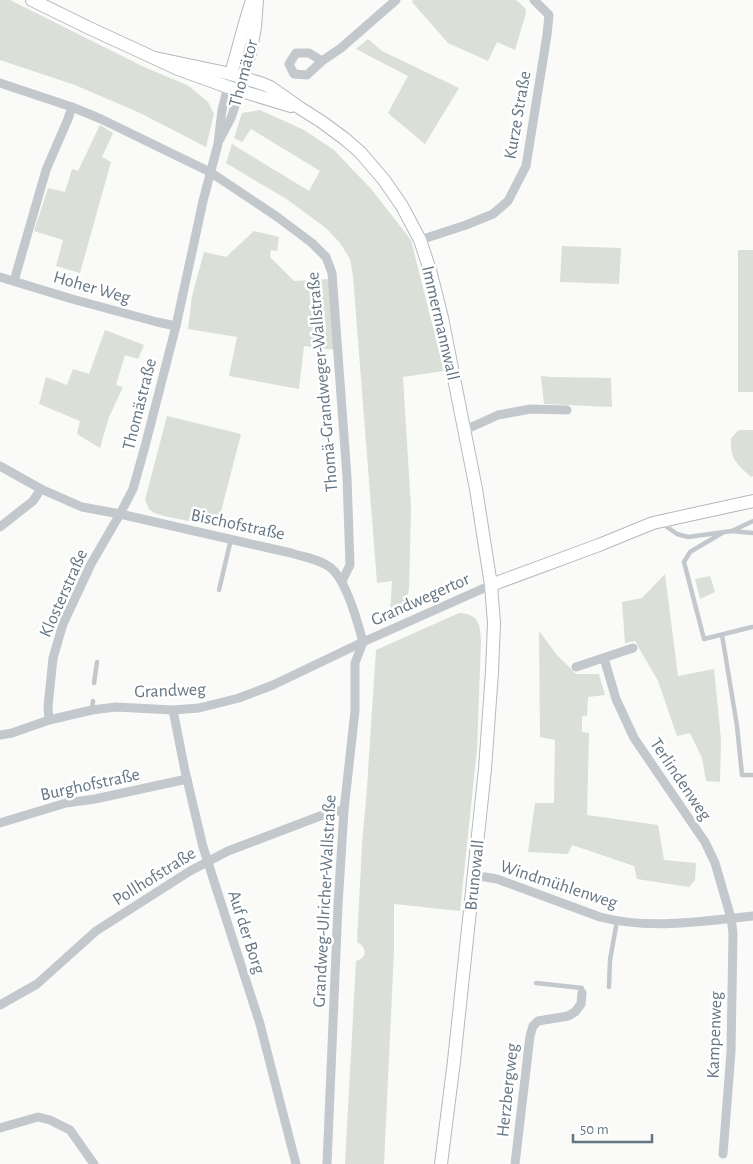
<svg xmlns="http://www.w3.org/2000/svg" width="753" height="1164" font-family="'Alegreya Sans',sans-serif">
<style>
.green{fill:#dadfd7}
.lines{fill:none;stroke-linecap:round;stroke-linejoin:round}
.secondary-casing{stroke:#b3babf;stroke-width:14}
.lane{stroke:#c3c8cc;stroke-width:4.5}
.street{stroke:#c3c8cc;stroke-width:9}
.secondary{stroke:#fff;stroke-width:12}
.labels{text-anchor:middle;stroke-width:5;stroke-linejoin:round;paint-order:stroke}
.street-label{font-size:18px;fill:#657683;stroke:#fff}
</style>
<rect width="100%" height="100%" fill="#fafaf8"/>
<g class="green">
<path d="M0,0H10L142,66L189,86L208,102L214,114L206,147L140,113L75,85L0,60Z"/>
<path d="M413,0H516L525,8L526,13L515,50L497,42L488,61L448,43L412,2Z"/>
<path d="M368,39L382,51L459,88L425,144L388,113L408,76L356,49Z"/>
<path d="M260,110L304,130L334,150L372,190L411,240L444,371L403,377L411,508L409,589L405,605L390,615L392,581L377,583L353,276L350,259L340,243L327,229L288,200L226,163L232,144L309,191L320,171L251,129L242,142L234,138L242,113Z"/>
<path d="M100,125L113,133L102,157L111,162L80,273L56,266L63,240L34,231L48,188L65,192L72,169L78,171Z"/>
<path d="M254,231L279,237L277,251L271,250L270,257L294,281L329,279L335,350L304,346L299,389L229,376L237,337L188,329L192,296L204,252L226,257Z"/>
<path d="M562,246L621,248L619,284L560,282Z"/>
<rect x="738" y="250" width="15" height="142"/>
<path d="M105,330L144,345L138,359L125,355L116,385L123,387L109,417L100,448L77,434L80,421L39,404L46,377L67,385L73,369L89,374Z"/>
<path d="M541,376L551,377L611,378L612,407L544,404Z"/>
<path d="M167,416L241,434L217,527L164,516L154,513L149,509L145,500Z"/>
<path d="M739,430H753V476L751,477C736,463 730,459 731,438Z"/>
<path d="M665,574L678,676L714,669L721,739L720,782L706,781L702,758L690,733L677,736L658,681L635,641L625,643L622,602L642,598Z"/>
<path d="M710,576L715,592L700,599L695,579Z"/>
<path d="M459,613C479,614 480,624 481,641L477,749L460,911L394,904V950L384,1164H345L356,961C368,958 367,947 357,942L362,845L367,787L376,650Z"/>
<path d="M539,631L557,655L576,674H599L605,695L588,697L587,716H582V732L589,733L587,815L658,825L664,860L696,863L695,880L689,887L637,879L634,866L572,845L568,854L528,852L535,803H554L555,740L540,737Z"/>
</g>
<g class="lines">
<g class="secondary-casing">
<g id="secondary">
<path d="M32,0L87,27L178,69L228,87L291,106"/>
<path d="M155,58L231,74L263,84L270,87L300,108L322,122L345,139L360,152L384,180L402,206L420,240L430,270L442,318L476,489L491,585L494,623L492,672L485,769L454,1061L441,1164"/>
<path d="M231,74L245,23L252,0"/>
<path d="M241,86L251,49L255,27L257,0"/>
<path d="M491,585L599,545L653,523L753,501"/>
</g>
</g>
<g class="lane">
<path d="M663,524L677,534L688,537L732,531L753,521"/>
<path d="M732,531L753,533"/>
<path d="M722,533L690,552L684,562L704,639L752,627"/>
<path d="M219,590L231,539"/>
<path d="M722,635L737,726L742,775H753"/>
<path d="M94,683L97,662"/>
<path d="M92,710L93,701"/>
<path d="M536,983L582,988V993"/>
<path d="M609,987L610,960L617,921"/>
</g>
<g class="street">
<path d="M322,61L309,53H296L289,64L294,74L307,75L322,61L341,48L396,0"/>
<path d="M0,83L72,107L101,119L210,172L276,216L312,243L326,257L332,273L347,477L350,565L342,581"/>
<path d="M220,139L231,118L240,91"/>
<path d="M420,240L466,225L493,214L508,201L526,166L547,35L549,15L534,0"/>
<path d="M0,277L72,299L157,322L176,326"/>
<path d="M14,281L46,170L68,119L72,107"/>
<path d="M465,430L498,415L531,409L567,410"/>
<path d="M0,466L41,489L82,507L120,514L291,553C304,557 320,559 331,568C346,580 358,623 363,642"/>
<path d="M0,527L33,501L41,489"/>
<path d="M604,658L616,699L634,738L705,842L715,863L731,918L733,933L731,1052L723,1154"/>
<path d="M576,667L633,648"/>
<path d="M173,710L185,771L203,847L260,1024L296,1164"/>
<path d="M49,720L48,707L53,658L63,624L91,564L120,514L133,489L144,450L176,326L203,201L218,144L222,110L231,74"/>
<path d="M0,735L12,733L49,720L92,710L116,707L173,710L199,708L239,698L273,685L363,642L491,585"/>
<path d="M0,823L66,803L95,799L187,779"/>
<path d="M473,875L497,879L600,917C650,930 702,921 753,916"/>
<path d="M0,1005L37,984L96,931L190,871L228,851L328,813L344,810"/>
<path d="M0,1128L38,1117L50,1120L70,1130L94,1164"/>
<path d="M327,1164L338,905L344,810L355,711V663L363,642"/>
<path d="M515,1164L530,1036L533,1026L538,1021L568,1016L575,1012L581,1004L582,993"/>
</g>
<use href="#secondary" class="secondary"/>
</g>
<g class="labels">
<g class="street-label">
<text transform="translate(243 73) rotate(-75)" y="6">Thomätor</text>
<text transform="translate(517 115) rotate(-80)" y="6">Kurze Straße</text>
<text transform="translate(92 287) rotate(16)" y="6">Hoher Weg</text>
<text transform="translate(441 323) rotate(77)" y="6">Immermannwall</text>
<text transform="translate(322 382) rotate(-95)" y="6">Thomä-Grandweger-Wallstraße</text>
<text transform="translate(139 404) rotate(-76)" y="6">Thomästraße</text>
<text transform="translate(238 524) rotate(12)" y="6">Bischofstraße</text>
<text transform="translate(63 593) rotate(-66)" y="6">Klosterstraße</text>
<text transform="translate(420 599) rotate(-24)" y="6">Grandwegertor</text>
<text transform="translate(170 690) rotate(-2)" y="6">Grandweg</text>
<text transform="translate(681 779) rotate(56)" y="6">Terlindenweg</text>
<text transform="translate(90 784) rotate(-12)" y="6">Burghofstraße</text>
<text transform="translate(474 875) rotate(-84)" y="6">Brunowall</text>
<text transform="translate(154 876) rotate(-32)" y="6">Pollhofstraße</text>
<text transform="translate(559 884) rotate(18)" y="6">Windmühlenweg</text>
<text transform="translate(324 901) rotate(-87)" y="6">Grandweg-Ulricher-Wallstraße</text>
<text transform="translate(247 932) rotate(72)" y="6">Auf der Borg</text>
<text transform="translate(714 1035) rotate(-88)" y="6">Kampenweg</text>
<text transform="translate(507 1090) rotate(-84)" y="6">Herzbergweg</text>
</g>
</g>
<path d="M573 1134v8h79v-8" fill="none" stroke="#657683" stroke-width="2.5"/>
<text x="580" y="1134" font-size="15" fill="#657683" stroke="#ffffff" stroke-width="4" paint-order="stroke">50 m</text>
</svg>
